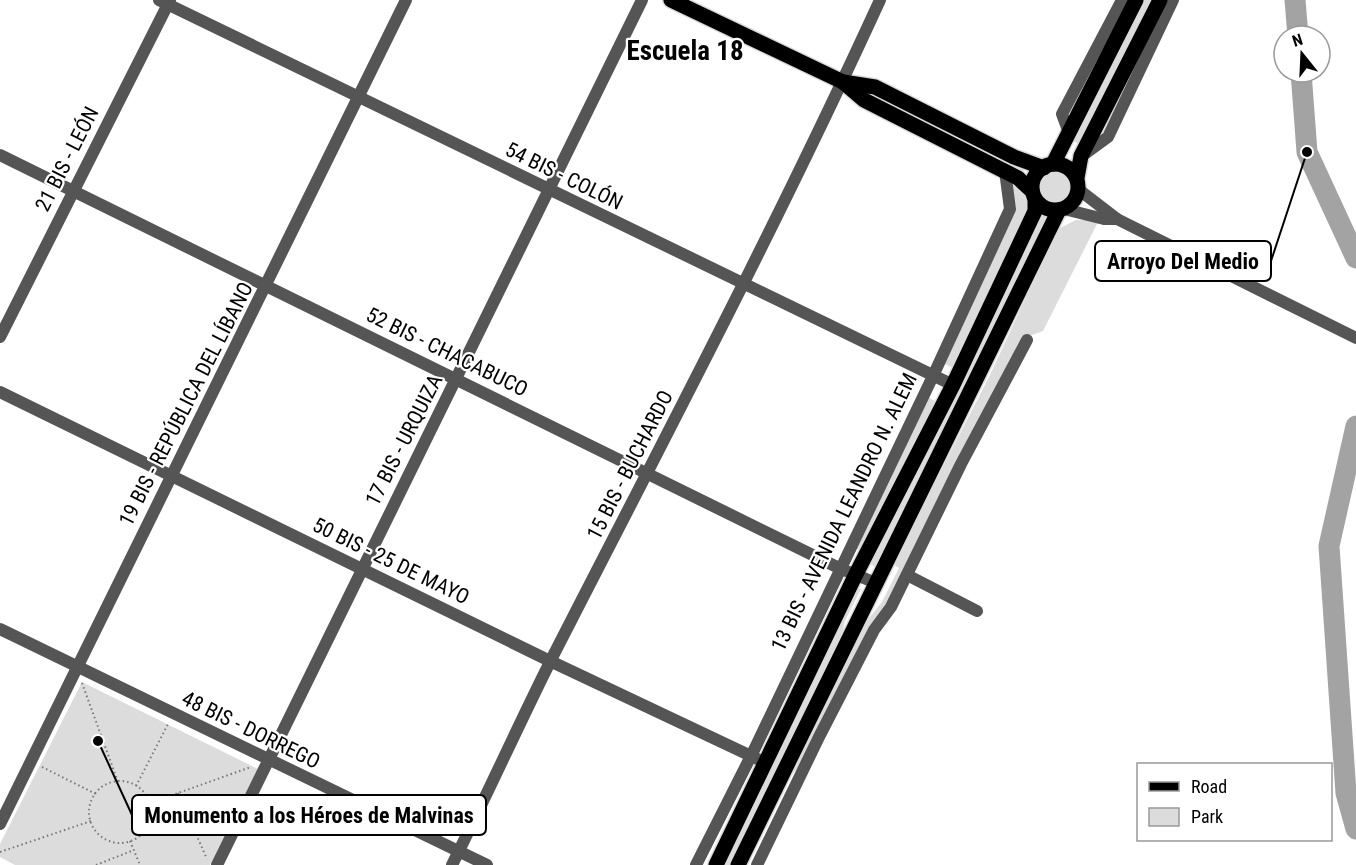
<svg xmlns="http://www.w3.org/2000/svg" width="1356" height="865" font-family="'Roboto Condensed',sans-serif">
<style>
.green{fill:#dcdcdc}
.lines{fill:none;stroke-linecap:round;stroke-linejoin:round}
.river{stroke:#a3a3a3;stroke-width:21}
.major-casing{stroke:#dbdbdb;stroke-width:18}
.path{stroke:#777;stroke-width:2;stroke-dasharray:1.5 3;stroke-linecap:butt}
.minor{stroke:#555;stroke-width:12}
.major{stroke:#000;stroke-width:15}
.labels{text-anchor:middle;stroke-width:4.5;stroke-linejoin:round;paint-order:stroke}
.street-label{font-size:21px;fill:#000;stroke:#fff}
.district-label{font-size:27px;font-weight:bold;fill:#000;stroke:#fff}
.leader{fill:none;stroke:#000;stroke-width:2}
.callout-dot{fill:#000;stroke:#fff;stroke-width:2}
.callout{fill:#fff;stroke:#000;stroke-width:2}
.callout-label{font-size:22px;text-anchor:middle;font-weight:bold;fill:#000}
</style>
<rect width="100%" height="100%" fill="#fff"/>
<g class="green">
<path d="M1144,0H1150L1080,144L1073,141Z"/>
<path d="M870,91L1007,162L1025,169L1021,174L868,94Z"/>
<circle cx="1056" cy="187" r="16"/>
<path d="M1012,184C1024,189 1029,200 1027,212L955,369L945,364L1016,208Z"/>
<path d="M1041,214L1048,218L877,568L870,564Z"/>
<path d="M1076,220H1099L1043,331L1024,338L885,607L868,628L801,764L789,778L853,647L865,623L882,602L899,568L893,564L989,377L1058,229Z"/>
<path d="M928,397L938,403L863,552L857,549Z"/>
<path d="M856,588L861,589L845,621L840,642L730,865H722Z"/>
<path d="M82,682L258,769L210,865H15L0,857V844Z"/>
</g>
<g class="lines">
<g class="river">
<path d="M1295,0L1298,36"/>
<path d="M1301,72L1307,152L1356,258"/>
<path d="M1356,426L1329,546L1346,793L1356,829"/>
</g>
<g class="major-casing">
<g id="major">
<path d="M671,0L843,82L864,100L1018,178L1032,191"/>
<path d="M843,82L875,87L1014,157L1044,168"/>
<path d="M1053,164L1136,0"/>
<circle cx="1055" cy="187" r="23"/>
<path d="M1077,178L1081,156L1160,0"/>
<path d="M716,865L856,574L953,385L1035,211V200"/>
<path d="M738,865L1059,210"/>
</g>
</g>
<g class="path">
<path d="M82,683L118,782"/>
<path d="M42,767L96,794"/>
<circle cx="120" cy="812" r="31"/>
<path d="M136,786L168,724"/>
<path d="M178,793L207,859"/>
<path d="M150,803L251,767"/>
<path d="M130,841L140,865"/>
<path d="M0,852L91,821"/>
<path d="M96,865L134,850"/>
</g>
<g class="minor">
<path d="M159,0L953,385"/>
<path d="M1069,133L1062,114L1122,0"/>
<path d="M0,155L839,568L876,583"/>
<path d="M1082,156L1108,137L1173,0"/>
<path d="M1078,189L1117,219L1356,338"/>
<path d="M1064,209L1104,219H1117"/>
<path d="M0,337L170,0"/>
<path d="M0,392L550,661L766,763"/>
<path d="M907,575L977,611"/>
<path d="M0,629L487,865"/>
<path d="M0,824L406,0"/>
<path d="M217,865L642,0"/>
<path d="M452,865C486,797 517,728 551,660C663,441 778,223 880,0"/>
<path d="M696,865L755,748L933,376L1010,209L1005,171"/>
<path d="M757,865L819,737L874,630L891,607L961,464L1027,340"/>
</g>
<use href="#major" class="major"/>
</g>
<g class="labels">
<g class="street-label">
<text transform="translate(67 159) rotate(-63)" y="7">21 BIS - LEÓN</text>
<text transform="translate(564 176) rotate(26)" y="7">54 BIS - COLÓN</text>
<text transform="translate(447 352) rotate(26)" y="7">52 BIS - CHACABUCO</text>
<text transform="translate(186 404) rotate(-63)" y="7">19 BIS - REPÚBLICA DEL LÍBANO</text>
<text transform="translate(404 440) rotate(-63)" y="7">17 BIS - URQUIZA</text>
<text transform="translate(630 465) rotate(-63)" y="7">15 BIS - BUCHARDO</text>
<text transform="translate(844 512) rotate(-64)" y="7">13 BIS - AVENIDA LEANDRO N. ALEM</text>
<text transform="translate(391 561) rotate(26)" y="7">50 BIS - 25 DE MAYO</text>
<text transform="translate(251 730) rotate(26)" y="7">48 BIS - DORREGO</text>
</g>
<g class="district-label">
<text x="685" y="60">Escuela 18</text>
</g>
</g>
<path class="leader" d="M1307 152L1271 261M98 741L132 815"/>
<g class="callout-dot">
<circle cx="1307" cy="152" r="6"/>
<circle cx="98" cy="741" r="6"/>
</g>
<g class="callout">
<rect x="1095" y="241" width="176" height="40" rx="6"/>
<rect x="132" y="795" width="354" height="40" rx="6"/>
</g>
<g class="callout-label">
<text x="1183" y="269">Arroyo Del Medio</text>
<text x="309" y="823">Monumento a los Héroes de Malvinas</text>
</g>
<rect x="1137" y="763" width="195" height="78" fill="#ffffff" stroke="#999999" stroke-width="1.5"/>
<rect x="1149" y="782" width="30" height="9" fill="#000000" stroke="#999999" stroke-width="1.5"/>
<text x="1191" y="793" font-size="18" fill="#000000">Road</text>
<rect x="1149" y="808" width="30" height="18" fill="#dcdcdc" stroke="#999999" stroke-width="1.5"/>
<text x="1191" y="823" font-size="18" fill="#000000">Park</text>
<g transform="translate(1302 54) rotate(342)"><circle r="28" fill="#ffffff" stroke="#999999" stroke-width="1.5"/>
<path d="M0-4.5L10 22L0 15L-10 22Z" fill="#000000"/>
<text y="-9" font-size="16" font-weight="bold" text-anchor="middle" fill="#000000">N</text>
</g>
</svg>
